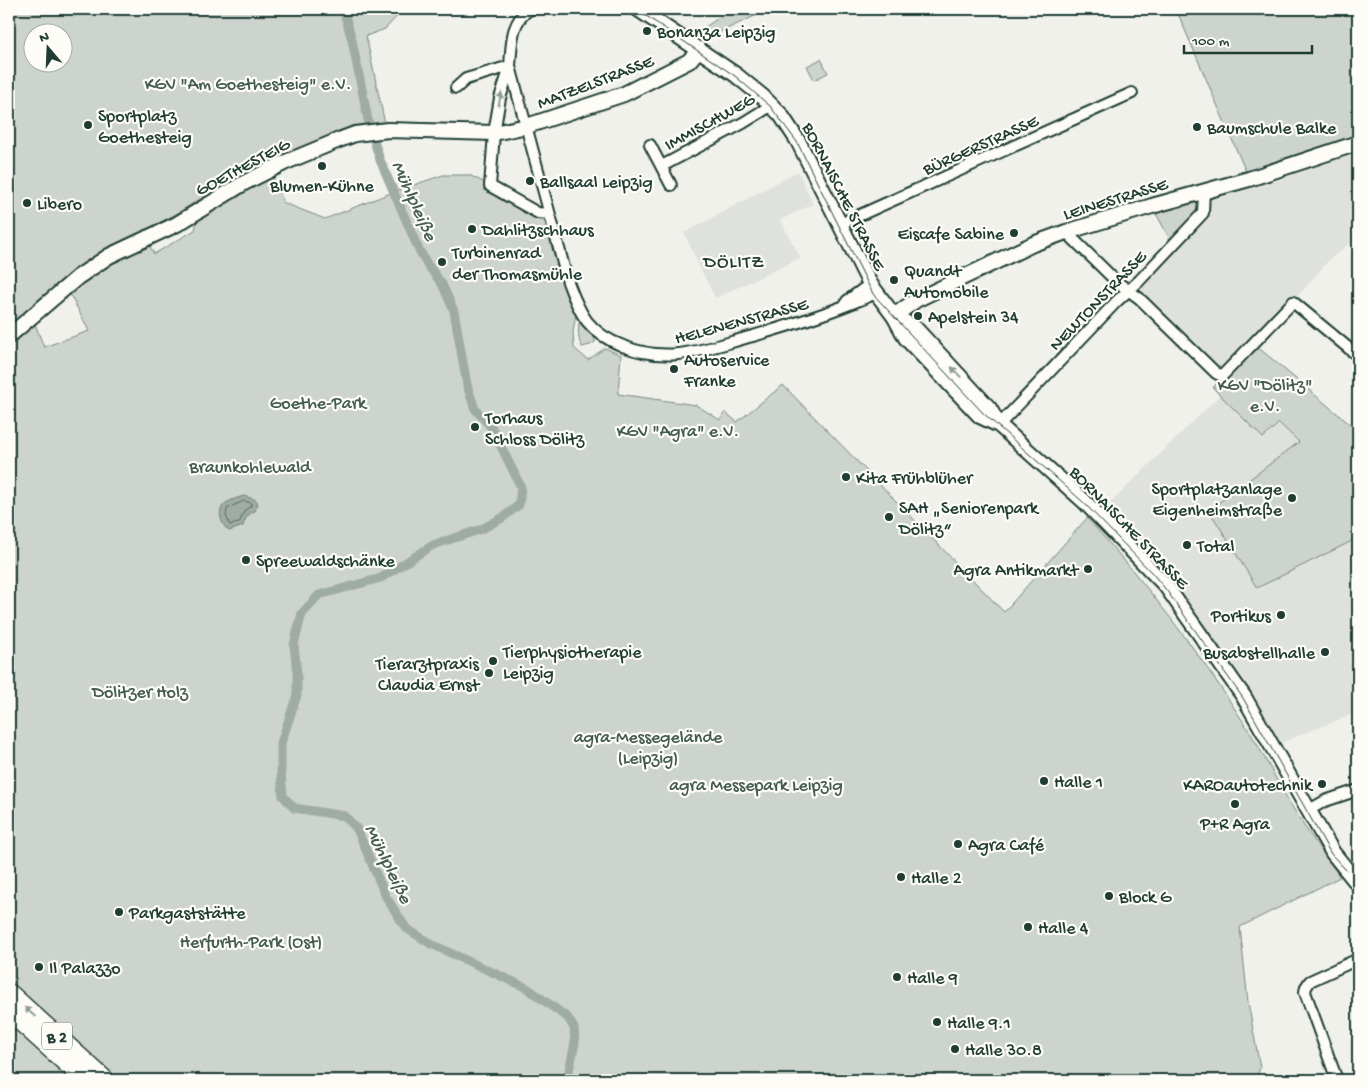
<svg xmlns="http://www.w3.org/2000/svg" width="1367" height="1089" font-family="'Gochi Hand',sans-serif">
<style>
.built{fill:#dfe2dc}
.green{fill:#cdd3cd;stroke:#768880;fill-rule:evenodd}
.water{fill:#9faca4;stroke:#6c8077}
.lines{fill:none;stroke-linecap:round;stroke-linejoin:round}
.shore{stroke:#526961;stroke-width:1}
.stream{stroke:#6c8077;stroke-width:2.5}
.canal{stroke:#9faca4;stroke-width:9}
.street-casing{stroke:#1f3d34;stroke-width:14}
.secondary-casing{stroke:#1f3d34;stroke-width:18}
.highway-casing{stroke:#1f3d34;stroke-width:21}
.street{stroke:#fdfcf7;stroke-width:10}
.secondary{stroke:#fdfcf7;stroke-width:14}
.highway{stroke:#fdfcf7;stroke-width:18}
.tram{stroke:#1f3d34;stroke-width:1}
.oneway{fill:#8e9c96}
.poi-dot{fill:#1f3d34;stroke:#fdfcf7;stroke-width:2}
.labels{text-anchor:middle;stroke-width:4.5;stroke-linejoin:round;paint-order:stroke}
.shield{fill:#fdfcf7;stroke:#62766e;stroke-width:1}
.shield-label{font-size:16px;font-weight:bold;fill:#1f3d34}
.poi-label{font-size:18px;fill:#1f3d34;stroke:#fdfcf7;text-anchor:start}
.street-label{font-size:18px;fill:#1f3d34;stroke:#fdfcf7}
.park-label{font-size:18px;fill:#425b53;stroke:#fdfcf7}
.water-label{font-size:19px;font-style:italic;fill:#455e56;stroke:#fdfcf7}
.neighbourhood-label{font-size:19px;letter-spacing:1px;fill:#1f3d34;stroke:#fdfcf7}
</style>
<rect width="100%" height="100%" fill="#f0f1eb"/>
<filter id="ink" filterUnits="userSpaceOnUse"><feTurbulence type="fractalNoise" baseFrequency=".02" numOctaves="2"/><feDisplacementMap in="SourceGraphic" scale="10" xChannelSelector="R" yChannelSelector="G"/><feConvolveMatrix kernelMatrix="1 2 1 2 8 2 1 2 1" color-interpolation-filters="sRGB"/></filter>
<g filter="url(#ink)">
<g class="built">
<path d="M1358,143V237L1329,260L1293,302L1222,376L1128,291L1203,213L1204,191Z"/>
<path d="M798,171L813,204L780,220L801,258L715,298L700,268L684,233Z"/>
<path d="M1220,395L1263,438L1279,423L1299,442L1210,511L1257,588L1358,538V712L1273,746L1172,594L1098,515Z"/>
</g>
<g class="green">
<path d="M9,9H404L385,29L366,36L385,124L369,125L356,128L234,178L174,215L106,251L86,263L34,310L9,329ZM32,32H62V62H32Z"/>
<path d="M732,9H770L707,38L699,31Z"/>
<path d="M1176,9H1358V143L1249,179Z"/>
<path d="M821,59L828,73L814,80L807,66Z"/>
<path d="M270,170L284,203L325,219L393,192L443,175H469L549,214L577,307L573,332L574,348L588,360L605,348L621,355L618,394L696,405L720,420L725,412L737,422L783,385L1004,612L1087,518C1146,583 1199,652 1246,726C1263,752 1276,781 1293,808C1307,832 1324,854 1340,877L1240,927L1248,1002L1260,1068L1256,1080H9V344L35,324L44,347L89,331L67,288L146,239L154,254L195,230L199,210Z"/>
<path d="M1204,191L1203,213L1173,245L1152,206Z"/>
<path d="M579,323C587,325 596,333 595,342L590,345L582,347C578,340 578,331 579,323Z"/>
<path d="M1254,344L1358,431V538L1257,588L1209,510L1299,442L1279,423L1263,438L1213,388L1222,376Z"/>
</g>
<g class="water">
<path d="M245,496L256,500L258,504L255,511C248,514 245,518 243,526L229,531C221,525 216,510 226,503C231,500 239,497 245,496Z"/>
<path d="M9,1066L24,1080H9Z"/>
</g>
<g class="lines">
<path class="shore" d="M244,501L251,503V506L245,510L239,523L230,525L226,516L227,509Z"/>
<path class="stream" d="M1238,173L1250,171L1358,135"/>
<path class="canal" d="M343,9L352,40L369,125L380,160L418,248L427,264L442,284L454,311L467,385L475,409L492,428L521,487L519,505L502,518L482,529L433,545L381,578L319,595L302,613L294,645L297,673V695L281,743V773L283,796L294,808L345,816L357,829L386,897L406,928L431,944L527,988L568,1018L574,1028L575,1043L567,1080"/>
<g class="street-casing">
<g id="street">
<path d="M530,9C510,22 512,44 510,66L568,282C580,315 589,333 623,346C670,365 707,348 753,336C795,324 836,311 876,293"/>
<path d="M510,67L500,98L494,133L490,186L538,213L549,214"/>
<path d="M456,88L466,79L510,66"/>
<path d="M650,145L671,185"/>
<path d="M662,166L743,123L772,105"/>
<path d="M840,224L1132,93"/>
<path d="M1066,232L1117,282L1139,298L1216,373L1222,376L1293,302L1358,356"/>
<path d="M847,301L870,284"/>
<path d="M999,425L1117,301L1139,281L1203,213L1204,191"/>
<path d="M1309,810L1325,801L1358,790"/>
<path d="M1337,1080L1305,992L1306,987L1310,981L1358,959"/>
</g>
</g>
<g class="secondary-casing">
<g id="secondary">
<path d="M638,9L736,75L763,97L781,115L798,141L870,284L894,316L906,338L980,416L999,425L1084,501L1166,586L1244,697L1333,853L1358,884"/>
<path d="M894,316L916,300L1033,244L1066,232L1152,206L1249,179L1358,143"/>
<path d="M895,316L915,328L989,408L998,424"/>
<path d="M9,336L78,277L109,256L177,224L244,183L286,162L339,140L355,134L388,130L494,133L527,126L624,94L689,61L699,49"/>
</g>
</g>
<g class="highway-casing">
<g id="highway">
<path d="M9,993L105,1080"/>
<path d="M9,1011L85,1080"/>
</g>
</g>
<use href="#street" class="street"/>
<use href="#secondary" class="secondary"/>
<use href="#highway" class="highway"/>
<path class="tram" d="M636,9L735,76L770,106L797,142L873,294L983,413L1083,502L1153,574L1167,591L1243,698L1331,854L1346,870"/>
</g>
<defs><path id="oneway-solid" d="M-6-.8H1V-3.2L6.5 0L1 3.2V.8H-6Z" transform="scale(1.25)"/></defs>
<g class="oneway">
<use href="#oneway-solid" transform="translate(500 99) rotate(-77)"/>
<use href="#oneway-solid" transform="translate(956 372) rotate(-133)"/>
<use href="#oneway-solid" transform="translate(30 1012) rotate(-138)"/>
</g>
</g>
<g class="poi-dot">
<circle cx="647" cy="31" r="5"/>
<circle cx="88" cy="125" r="5"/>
<circle cx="1197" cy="127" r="5"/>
<circle cx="322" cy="166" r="5"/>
<circle cx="530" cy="181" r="5"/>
<circle cx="27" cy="203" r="5"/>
<circle cx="472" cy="229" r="5"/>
<circle cx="1014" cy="233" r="5"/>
<circle cx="442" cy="262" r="5"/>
<circle cx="894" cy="280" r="5"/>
<circle cx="918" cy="316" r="5"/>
<circle cx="674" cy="369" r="5"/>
<circle cx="475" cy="427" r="5"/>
<circle cx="846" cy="477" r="5"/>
<circle cx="1292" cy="498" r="5"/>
<circle cx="889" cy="517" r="5"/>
<circle cx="1187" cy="545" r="5"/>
<circle cx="246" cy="560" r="5"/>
<circle cx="1088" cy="569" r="5"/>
<circle cx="1281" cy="615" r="5"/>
<circle cx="1325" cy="652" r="5"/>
<circle cx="493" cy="661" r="5"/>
<circle cx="489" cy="673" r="5"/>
<circle cx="1044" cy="781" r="5"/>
<circle cx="1322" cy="784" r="5"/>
<circle cx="1235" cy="804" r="5"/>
<circle cx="958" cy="844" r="5"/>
<circle cx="901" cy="877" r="5"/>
<circle cx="1109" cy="896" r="5"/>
<circle cx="119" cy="912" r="5"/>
<circle cx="1028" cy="927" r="5"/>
<circle cx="39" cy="967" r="5"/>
<circle cx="897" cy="977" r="5"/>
<circle cx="937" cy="1022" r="5"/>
<circle cx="955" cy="1049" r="5"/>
</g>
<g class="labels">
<rect class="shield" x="42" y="1022.5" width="30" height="27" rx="4"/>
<g class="shield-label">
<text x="57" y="1042">B 2</text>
</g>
<g class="poi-label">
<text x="657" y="37">Bonanza Leipzig</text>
<text x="98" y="121">Sportplatz<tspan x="98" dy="21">Goethesteig</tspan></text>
<text x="1207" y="133">Baumschule Balke</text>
<text x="540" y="187">Ballsaal Leipzig</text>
<text x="322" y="191" text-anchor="middle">Blumen-Kühne</text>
<text x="37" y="209">Libero</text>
<text x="482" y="235">Dahlitzschhaus</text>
<text x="1004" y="239" text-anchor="end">Eiscafe Sabine</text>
<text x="452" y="258">Turbinenrad<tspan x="452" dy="21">der Thomasmühle</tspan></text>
<text x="904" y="276">Quandt<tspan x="904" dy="21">Automobile</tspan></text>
<text x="928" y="322">Apelstein 34</text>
<text x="684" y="365">Autoservice<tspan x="684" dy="21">Franke</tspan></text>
<text x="485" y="423">Torhaus<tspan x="485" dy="21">Schloss Dölitz</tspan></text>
<text x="856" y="483">Kita Frühblüher</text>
<text x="1282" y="494" text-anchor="end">Sportplatzanlage<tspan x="1282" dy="21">Eigenheimstraße</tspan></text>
<text x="899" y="513">SAH „Seniorenpark<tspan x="899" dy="21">Dölitz“</tspan></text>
<text x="1197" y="551">Total</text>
<text x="256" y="566">Spreewaldschänke</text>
<text x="1078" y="575" text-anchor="end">Agra Antikmarkt</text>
<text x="1271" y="621" text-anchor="end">Portikus</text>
<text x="503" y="657">Tierphysiotherapie<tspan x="503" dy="21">Leipzig</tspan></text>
<text x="1315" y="658" text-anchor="end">Busabstellhalle</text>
<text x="479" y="669" text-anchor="end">Tierarztpraxis<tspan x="479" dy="21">Claudia Ernst</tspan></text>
<text x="1054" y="787">Halle 1</text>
<text x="1312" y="790" text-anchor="end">KAROautotechnik</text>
<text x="1235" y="829" text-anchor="middle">P+R Agra</text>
<text x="968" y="850">Agra Café</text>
<text x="911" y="883">Halle 2</text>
<text x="1119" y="902">Block G</text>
<text x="129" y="918">Parkgaststätte</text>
<text x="1038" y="933">Halle 4</text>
<text x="49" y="973">Il Palazzo</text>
<text x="907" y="983">Halle 9</text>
<text x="947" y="1028">Halle 9.1</text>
<text x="965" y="1055">Halle 30.8</text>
</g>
<g class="street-label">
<text transform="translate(595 81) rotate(-21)" y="6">MATZELSTRASSE</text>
<text transform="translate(709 121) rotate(-29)" y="6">IMMISCHWEG</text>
<text transform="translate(980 144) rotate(-24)" y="6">BÜRGERSTRASSE</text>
<text transform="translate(242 166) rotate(-28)" y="6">GOETHESTEIG</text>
<text transform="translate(845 196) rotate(63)" y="6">BORNAISCHE STRASSE</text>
<text transform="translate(1115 198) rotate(-17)" y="6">LEINESTRASSE</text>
<text transform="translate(1097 300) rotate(-46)" y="6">NEWTONSTRASSE</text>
<text transform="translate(741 320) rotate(-15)" y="6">HELENENSTRASSE</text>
<text transform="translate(1130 527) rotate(46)" y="6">BORNAISCHE STRASSE</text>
</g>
<g class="park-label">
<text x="248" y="89">KGV "Am Goethesteig" e.V.</text>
<text x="1265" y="390">KGV "Dölitz"<tspan x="1265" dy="21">e.V.</tspan></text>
<text x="318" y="408">Goethe-Park</text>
<text x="678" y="436">KGV "Agra" e.V.</text>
<text x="250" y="472">Braunkohlewald</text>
<text x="140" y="697">Dölitzer Holz</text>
<text x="648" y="742">agra-Messegelände<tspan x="648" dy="21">(Leipzig)</tspan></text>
<text x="756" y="790">agra Messepark Leipzig</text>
<text x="251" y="947">Herfurth-Park (Ost)</text>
</g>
<g class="water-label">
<text transform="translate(416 200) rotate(66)" y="7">Mühlpleiße</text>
<text transform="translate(390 863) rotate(64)" y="7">Mühlpleiße</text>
</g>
<g class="neighbourhood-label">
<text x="734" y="267">DÖLITZ</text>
</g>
</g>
<rect width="1367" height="1089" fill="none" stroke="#fdfcf7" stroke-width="30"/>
<rect x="15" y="15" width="1337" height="1059" fill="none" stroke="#1f3d34" stroke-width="2" filter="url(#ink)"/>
<g transform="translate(48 48) rotate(341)"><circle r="24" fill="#fdfcf7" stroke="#a4b0a9"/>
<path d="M0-4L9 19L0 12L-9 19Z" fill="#1f3d34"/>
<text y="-8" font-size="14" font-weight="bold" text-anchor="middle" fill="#1f3d34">N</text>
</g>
<path d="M1184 45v8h128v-8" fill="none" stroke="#1f3d34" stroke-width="2.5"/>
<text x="1192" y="45" font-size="15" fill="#1f3d34" stroke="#fdfcf7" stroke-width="4" paint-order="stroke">100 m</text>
</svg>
